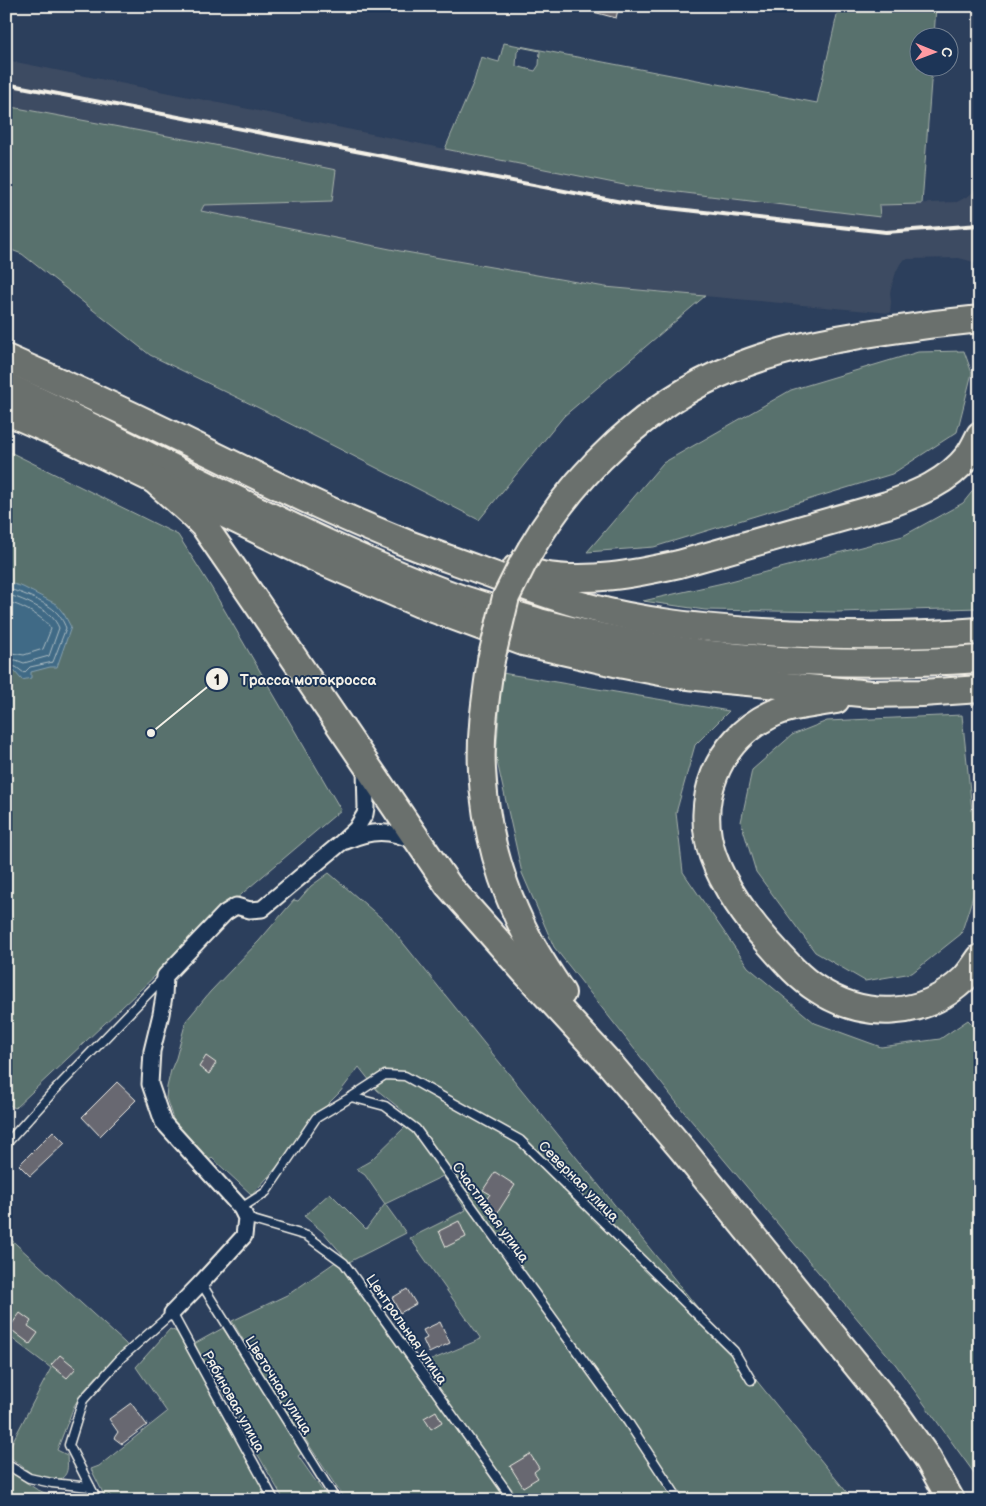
<svg xmlns="http://www.w3.org/2000/svg" width="986" height="1506" font-family="'Balsamiq Sans',sans-serif">
<style>
.built{fill:#3e4b62}
.green{fill:#58716d;stroke:#a6b1aa;fill-rule:evenodd}
.water{fill:#3f6a86;stroke:#87a0ad}
.lines{fill:none;stroke-linecap:round;stroke-linejoin:round}
.shore{stroke:#acbbc1;stroke-width:1}
.building{fill:#676771;stroke:#f4f1e8}
.service-casing{stroke:#f4f1e8;stroke-width:11}
.minor-casing{stroke:#f4f1e8;stroke-width:19}
.trunk-casing{stroke:#f4f1e8;stroke-width:30}
.service{stroke:#1d3557;stroke-width:8}
.minor{stroke:#1d3557;stroke-width:15}
.trunk{stroke:#6b706d;stroke-width:26}
.rail{stroke:#f4f1e8;stroke-width:4}
.trunk-bridge-casing{stroke:#f4f1e8;stroke-width:30;stroke-linecap:butt}
.trunk-bridge{stroke:#6b706d;stroke-width:26}
.labels{text-anchor:middle;stroke-width:4;stroke-linejoin:round;paint-order:stroke}
.street-label{font-size:14px;fill:#f4f1e8;stroke:#1d3557}
.leader{fill:none;stroke:#f4f1e8;stroke-width:2}
.callout-dot{fill:#f4f1e8;stroke:#1d3557;stroke-width:2}
.mark-label{font-size:15px;text-anchor:middle;font-weight:bold;fill:#111}
.callout-label{font-size:15px;text-anchor:middle;font-weight:bold;fill:#f4f1e8;stroke:#1d3557;stroke-width:4;stroke-linejoin:round;paint-order:stroke}
</style>
<rect width="100%" height="100%" fill="#2c3f5c"/>
<filter id="ink" filterUnits="userSpaceOnUse"><feTurbulence type="fractalNoise" baseFrequency=".02" numOctaves="2"/><feDisplacementMap in="SourceGraphic" scale="10" xChannelSelector="R" yChannelSelector="G"/><feConvolveMatrix kernelMatrix="1 2 1 2 8 2 1 2 1" color-interpolation-filters="sRGB"/></filter>
<g filter="url(#ink)">
<path class="built" d="M6,60L629,186L880,217L879,205L957,202L970,195L975,190L979,182L978,168H980V266L974,262L959,258L905,259L900,264L896,272L890,292L891,302L890,313L605,287L400,251L137,198L6,174Z"/>
<g class="green">
<path d="M839,6H936L934,37L918,38V68H932L922,204L879,205L880,217L629,186L445,149L474,81L481,57L499,62L504,43L817,103ZM520,47L540,51L539,65L535,71L516,66L517,52Z"/>
<path d="M6,106L200,142L336,170L332,201L204,205L201,211L400,251L605,287L705,296L564,416L479,520L265,411L150,355L22,254L6,248Z"/>
<path d="M964,351L972,373L957,432L892,474L654,547L587,552L663,463L791,390L918,352Z"/>
<path d="M6,450L178,535L211,587L341,810L244,892L15,1108L6,1103Z"/>
<path d="M980,482V608L838,612L705,610L643,601L727,582L903,536L963,503Z"/>
<path d="M502,673L729,711L695,745L676,813L683,872L748,967L815,1023L881,1047L940,1039L968,1020L979,1031L977,1477L896,1365L684,1112L554,947L522,873L496,757Z"/>
<path d="M962,715L974,829V893L961,934L912,973L865,981L815,952L756,872L741,822L752,770L792,735L827,721Z"/>
<path d="M329,873L387,923L853,1500H518L422,1364L481,1339L410,1238L466,1210L443,1176L385,1204L406,1233L349,1262L323,1232L304,1216L330,1193L366,1229L385,1204L365,1175L356,1169L370,1161L405,1127L395,1119L403,1111L377,1090L359,1067L340,1092L321,1111L290,1152L252,1195L212,1158L209,1160L178,1127L173,1119L166,1098L167,1087L171,1070L176,1058L186,1021L210,992L259,941L294,900L298,901L311,886Z"/>
<path d="M6,1235L125,1343L131,1351L103,1381L97,1376L82,1393L74,1406L57,1450L67,1455C68,1471 69,1476 53,1483L37,1478L6,1454L51,1368L6,1334Z"/>
<path d="M337,1261L391,1334L506,1500H345L275,1393L232,1321L289,1294Z"/>
<path d="M223,1328L302,1453L298,1456L329,1500H284L239,1422L238,1416L194,1344Z"/>
<path d="M170,1329L177,1332L247,1454L262,1488L264,1497L266,1500H113L109,1494L105,1497L91,1469L99,1466L167,1412L136,1367Z"/>
<path d="M6,1469L36,1489L60,1500H6Z"/>
</g>
<path class="water" d="M10,583L23,587L56,604L64,614L71,627L57,667H50L31,672V678L22,680L14,671H6V584Z"/>
<g class="lines">
<g class="shore">
<path d="M6,589C16,589 48,604 54,610C60,615 63,621 66,628L53,662L30,667L24,673L16,667L6,666"/>
<path d="M6,595C16,595 43,609 50,615C54,619 57,623 59,628L49,656L24,663L16,660H6"/>
<path d="M6,602C18,603 46,618 51,629L43,649L24,655L6,652"/>
</g>
</g>
<g class="building">
<path d="M587,6H619L616,18L586,10Z"/>
<path d="M206,1056L216,1063L209,1074L199,1067Z"/>
<path d="M117,1082L136,1100L100,1136L82,1117Z"/>
<path d="M53,1131L65,1143L30,1176L19,1165Z"/>
<path d="M495,1172L515,1185L496,1215L487,1209L490,1203L486,1200L490,1194L483,1190Z"/>
<path d="M459,1221L466,1237L446,1247L439,1231Z"/>
<path d="M407,1289L416,1304L400,1313L392,1298Z"/>
<path d="M20,1313L31,1321L28,1326L38,1333L30,1344L9,1328Z"/>
<path d="M440,1322L450,1343L429,1353L423,1340L427,1338L423,1330Z"/>
<path d="M60,1355L76,1368L67,1378L51,1365Z"/>
<path d="M131,1403L147,1425L122,1444L114,1438L118,1432L109,1419Z"/>
<path d="M436,1411L442,1422L431,1429L424,1418Z"/>
<path d="M530,1454L539,1468L534,1472L538,1478L523,1487L510,1466Z"/>
</g>
<g class="lines">
<g class="service-casing">
<g id="service">
<path d="M351,1097L385,1075L405,1076L520,1140L734,1351L751,1380"/>
<path d="M6,1144L53,1092L163,978"/>
<path d="M241,1208L266,1192L316,1118L351,1097L385,1106L416,1129L628,1422L679,1500"/>
<path d="M246,1218L307,1236L344,1263L513,1500"/>
<path d="M201,1283L336,1500"/>
<path d="M6,1464L29,1478L52,1483L90,1487"/>
<path d="M97,1500L69,1445L83,1400L121,1358L172,1313L274,1500"/>
</g>
</g>
<g class="minor-casing">
<g id="minor">
<path d="M346,841C370,830 391,829 415,842"/>
<path d="M172,1313L201,1283L244,1236L246,1218L241,1208L163,1122L150,1084L152,1051L161,1014L164,996L165,976L225,913L236,906L250,910L262,909L342,842L356,829L365,814L366,808L365,769"/>
</g>
</g>
<g class="trunk-casing">
<g id="trunk">
<path d="M6,358C63,383 119,409 175,436C251,473 326,511 404,542C428,552 453,560 477,569C513,582 548,596 585,606C643,622 703,628 763,632C835,636 908,637 980,631"/>
<path d="M6,386C58,409 109,436 159,461C257,510 357,561 460,598C486,607 513,614 539,622C683,660 832,669 980,659"/>
<path d="M6,411L74,441L315,558L420,604L523,642L624,665L671,674L715,679L871,694L922,693L980,689"/>
<path d="M153,479L190,512L204,526L235,571L448,885L525,972L610,1064L682,1149L897,1415L928,1459L951,1500"/>
<path d="M531,549C575,473 649,402 731,369C781,348 833,339 886,331C917,326 948,322 980,319"/>
<path d="M516,568C525,570 533,573 542,575C588,583 634,574 679,564L887,505C917,494 948,482 968,456C973,450 976,442 980,435"/>
<path d="M491,660C486,696 480,733 482,770C485,828 501,886 528,938C538,957 550,975 562,993"/>
<path d="M836,700C815,704 790,705 770,715C717,741 694,801 713,856C723,885 748,920 768,942C783,959 798,977 817,989C864,1020 922,1019 964,979C970,973 975,965 980,958"/>
</g>
</g>
<use href="#service" class="service"/>
<use href="#minor" class="minor"/>
<use href="#trunk" class="trunk"/>
<path class="rail" d="M6,84L632,204L886,232L980,225"/>
<g class="trunk-bridge-casing">
<path id="trunk-bridge" d="M491,660L506,597L523,563L531,549"/>
</g>
<use href="#trunk-bridge" class="trunk-bridge"/>
</g>
</g>
<g class="labels">
<g class="street-label">
<text transform="translate(579 1181) rotate(45)" y="5">Северная улица</text>
<text transform="translate(491 1212) rotate(54)" y="5">Счастливая улица</text>
<text transform="translate(407 1329) rotate(55)" y="5">Центральная улица</text>
<text transform="translate(279 1385) rotate(58)" y="5">Цветочная улица</text>
<text transform="translate(234 1401) rotate(61)" y="5">Рябиновая улица</text>
</g>
</g>
<path class="leader" d="M151 733L217 679"/>
<g class="callout-dot">
<circle cx="151" cy="733" r="5"/>
<circle cx="217" cy="679" r="12"/>
</g>
<g class="mark-label">
<text x="217" y="685">1</text>
</g>
<g class="callout-label">
<text x="308" y="685">Трасса мотокросса</text>
</g>
<rect width="986" height="1506" fill="none" stroke="#1d3557" stroke-width="25"/>
<rect x="12" y="12" width="961" height="1481" fill="none" stroke="#f4f1e8" stroke-width="2" filter="url(#ink)"/>
<g transform="translate(934 52) rotate(91)"><circle r="24" fill="#1d3557" stroke="#738091"/>
<path d="M0-4L9 19L0 12L-9 19Z" fill="#ff9aa2"/>
<text y="-8" font-size="14" font-weight="bold" text-anchor="middle" fill="#f4f1e8">С</text>
</g>
</svg>
